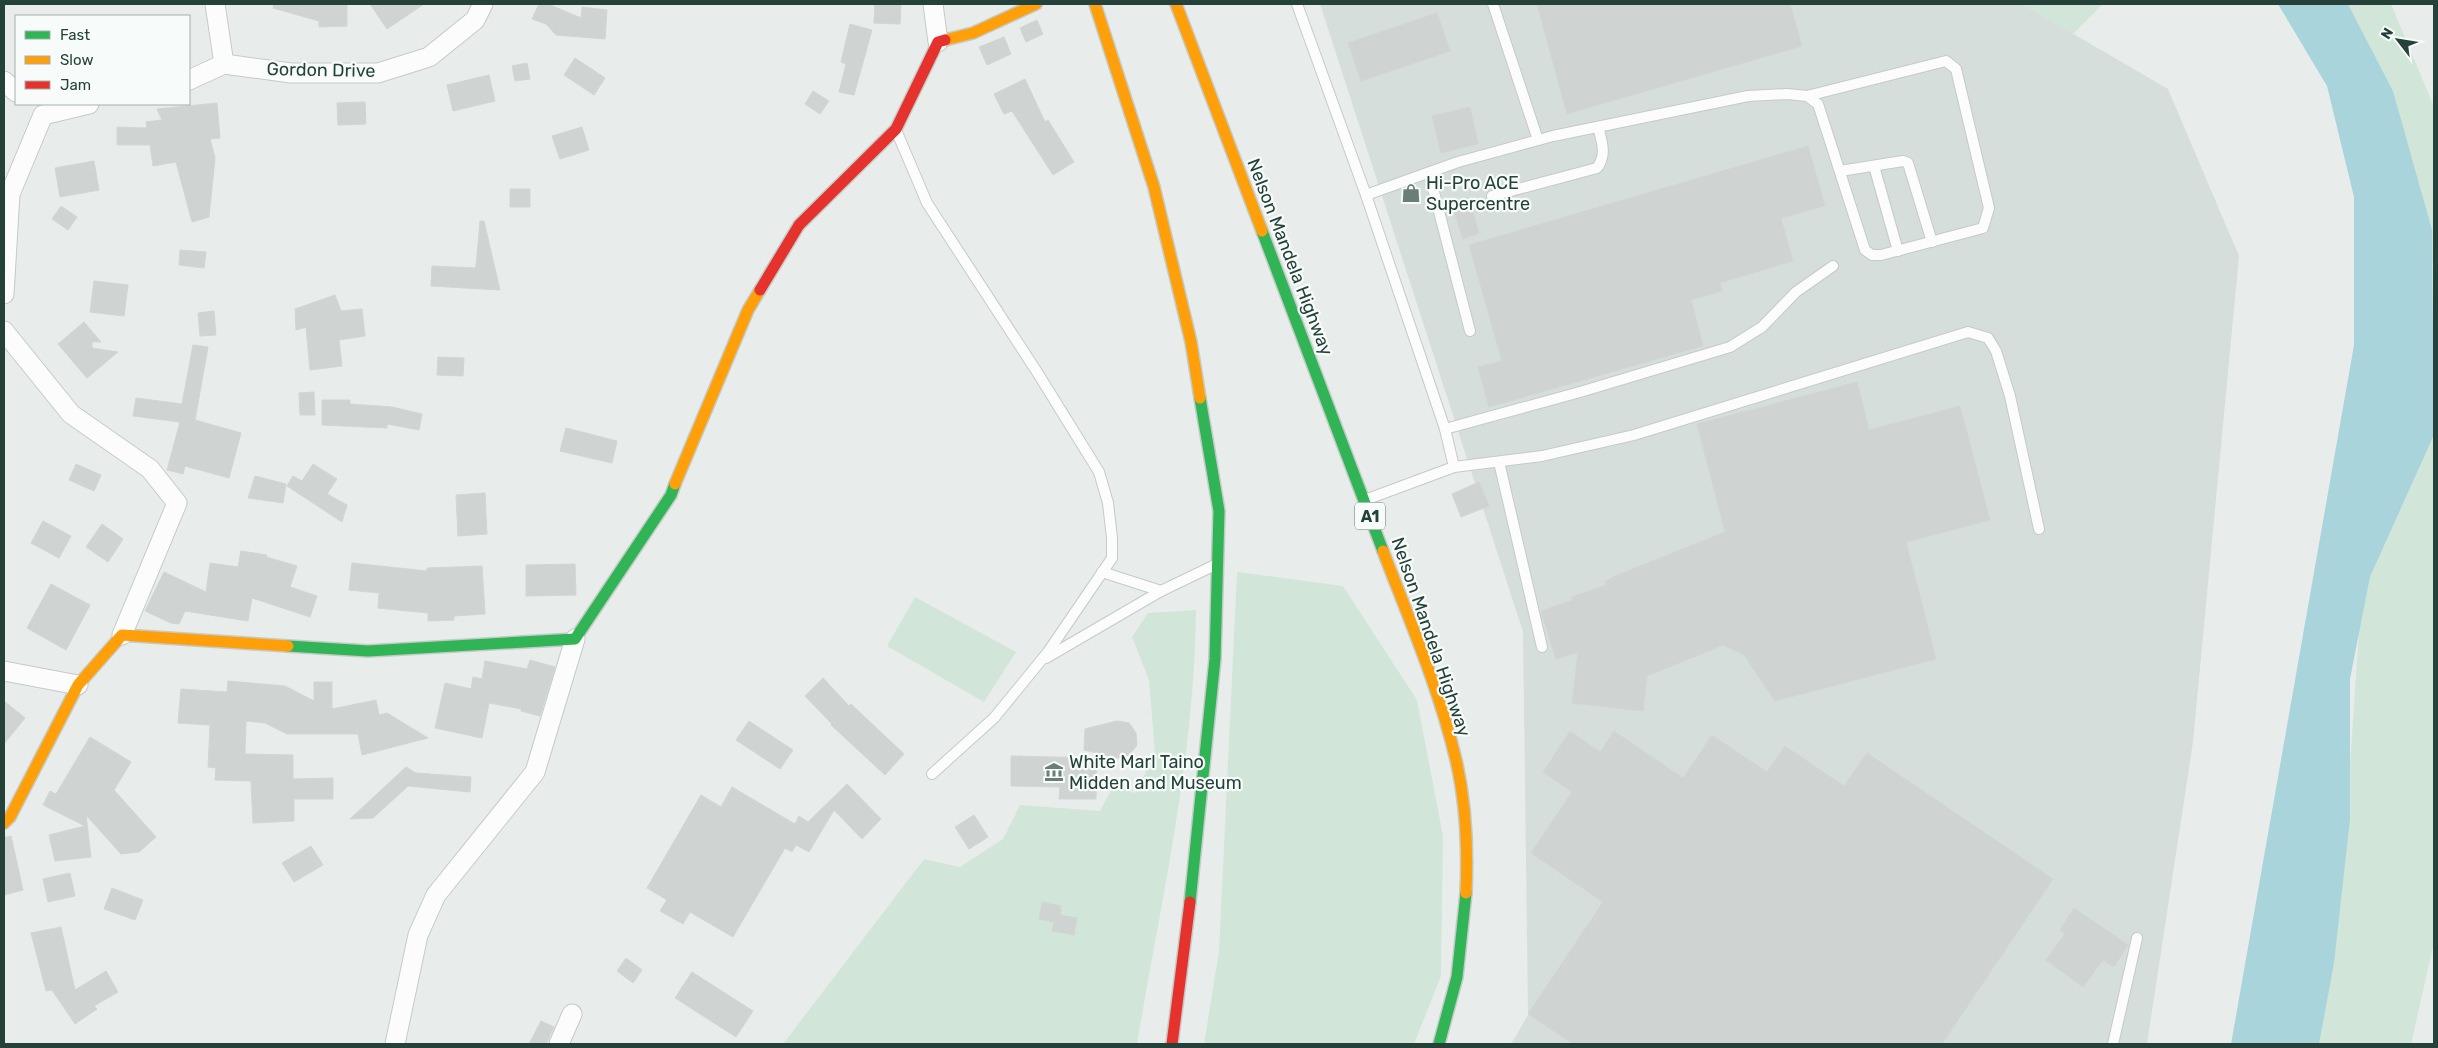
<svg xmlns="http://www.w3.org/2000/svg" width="2438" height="1048" font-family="Rubik,sans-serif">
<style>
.built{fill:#d6dedb}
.green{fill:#d1e6d8}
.water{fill:#a9d4db}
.building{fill:#cfd4d2;stroke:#d1d6d4}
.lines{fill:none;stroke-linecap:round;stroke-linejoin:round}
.lane-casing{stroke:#c5cac8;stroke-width:12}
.street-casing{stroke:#c5cac8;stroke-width:21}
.fast-casing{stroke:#c3cbc8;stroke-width:14}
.slow-casing{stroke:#c3cbc8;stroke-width:14}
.jam-casing{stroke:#c3cbc8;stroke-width:14}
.lane{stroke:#fcfcfc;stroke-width:10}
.street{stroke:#fcfcfc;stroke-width:19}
.fast{stroke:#30b455;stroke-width:11}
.slow{stroke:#ff9f0a;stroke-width:11}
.jam{stroke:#e5322d;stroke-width:11}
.labels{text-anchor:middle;stroke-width:4.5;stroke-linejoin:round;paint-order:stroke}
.shield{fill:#f7fbf9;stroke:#637a73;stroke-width:1}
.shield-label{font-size:16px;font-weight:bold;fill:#24423a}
.street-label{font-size:18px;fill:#24423a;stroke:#f7fbf9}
.poi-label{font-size:18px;fill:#24423a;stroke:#f7fbf9;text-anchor:start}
</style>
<rect width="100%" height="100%" fill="#e8edeb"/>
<path class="built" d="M1320,4H2022L2168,89L2239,256L2193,742L2147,1044H1511L1528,1015L1523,632Z"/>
<g class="green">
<path d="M2022,4H2103L2073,34Z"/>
<path d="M2348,4H2391L2434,107V269L2393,91Z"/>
<path d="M2434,435V943L2411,1044H2319L2341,901L2359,630L2370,577Z"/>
<path d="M1237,572L1343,586L1417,700L1443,836L1441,976L1414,1044H1204L1219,951Z"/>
<path d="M915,597L1016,652L984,702L887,646Z"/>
<path d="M1196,610C1195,755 1161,901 1137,1044H783L924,859L960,867L1003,839L1020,805L1100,811L1114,785L1135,793L1155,754L1149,680L1132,637L1148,613Z"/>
</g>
<path class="water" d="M2278,4H2348L2393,91L2432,230L2434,435L2370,577L2350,679V819L2334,963L2319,1044H2231L2354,345V197L2327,86Z"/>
<g class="building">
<path d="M274,4H347V26L319,27V21L273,8Z"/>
<path d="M370,4H424L387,29Z"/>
<path d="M539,4H548L581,18L582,7L607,10L605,39L556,35L546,24L532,19Z"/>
<path d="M875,4H901L900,24L874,23Z"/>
<path d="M1537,4H1790L1802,46L1567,114Z"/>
<path d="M1437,13L1450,51L1361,81L1348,43Z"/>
<path d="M1037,20L1043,34L1026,42L1020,28Z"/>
<path d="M850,24L872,30L854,95L839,92L846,64L841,62Z"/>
<path d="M1004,37L1011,54L987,65L979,47Z"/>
<path d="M575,58L605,78L594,95L564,75Z"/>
<path d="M527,63L530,79L515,81L512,66Z"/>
<path d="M489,75L495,101L453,111L447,85Z"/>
<path d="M1025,79L1045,122L1048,120L1074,162L1053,175L1012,111L1004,114L994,94Z"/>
<path d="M813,91L829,101L820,114L805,104Z"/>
<path d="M365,102L366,124L338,125L337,103Z"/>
<path d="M217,103L220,138L210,139L215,158L209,217L192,222L176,162L153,166L150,145H117V127L147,128L146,122L162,120L157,109Z"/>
<path d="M1470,107L1478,144L1441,153L1432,116Z"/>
<path d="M582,127L589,150L560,159L552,136Z"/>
<path d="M1808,146L1825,206L1781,218L1793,261L1720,283L1722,291L1691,300L1703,346L1489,407L1478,367L1502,361L1469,245Z"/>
<path d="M94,161L99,190L60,197L55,168Z"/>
<rect x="510" y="189" width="20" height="18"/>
<path d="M1468,197L1479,233L1463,239L1451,202Z"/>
<path d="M61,206L77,217L68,230L52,219Z"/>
<path d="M480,221H484L500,290L431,286L432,266L475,268L476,266Z"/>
<path d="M180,250L206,252L204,268L179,265Z"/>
<path d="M94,281L128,285L124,316L90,312Z"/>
<path d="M335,295L341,311L362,309L365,336L339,340L342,366L310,370L306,327L296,330L295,309Z"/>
<path d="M214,311L216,335L200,336L198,313Z"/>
<path d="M84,322L101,342H92V348L118,352L87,378L58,344Z"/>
<path d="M193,345L208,347L195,420L241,433L229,478L185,466L183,474L167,470L180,422L133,416L136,398L182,404Z"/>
<path d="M438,357L464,358L463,376L437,375Z"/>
<path d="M1857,382L1869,430L1960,406L1990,520L1906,542L1936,659L1775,701L1744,655L1723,645L1647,676L1643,711L1572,703L1578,652L1556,659L1541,611L1573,600L1572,597L1607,585L1605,582L1615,576L1725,532L1697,424Z"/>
<path d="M314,392L315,415H300L299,393Z"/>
<path d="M322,400H350V404L392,407L422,414L419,430L387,424V428L322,425Z"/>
<path d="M566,428L617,441L612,463L560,451Z"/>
<path d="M76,464L101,475L94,491L69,480Z"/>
<path d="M313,464L337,479L327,494L347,505L342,522L287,486L293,476L302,481Z"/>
<path d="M255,476L286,484L283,503L248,498Z"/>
<path d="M1479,482L1489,506L1461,517L1452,494Z"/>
<path d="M485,493L487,534L458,536L456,495Z"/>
<path d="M43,521L71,536L59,558L31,543Z"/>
<path d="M102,524L123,539L108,562L86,547Z"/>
<path d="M241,551L267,555L266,557L297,566L290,587L317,596L310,617L252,598L248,621L185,611L179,624L171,623L145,611L164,572L206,592L210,563L238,567Z"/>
<path d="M352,563L427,571V568L482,566L485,614L454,616V620L428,621V613L378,608L379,593L349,590Z"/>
<path d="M575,564L576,595L526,596V565Z"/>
<path d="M51,584L90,605L66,650L27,628Z"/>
<path d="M530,660L555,667L540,716L521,711V709L489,703L482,738L435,728L445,683L471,689L473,677L482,679L485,661L527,669Z"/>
<path d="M823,678L849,706L851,704L904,754L885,775L831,725L832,724L805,696Z"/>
<path d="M228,681L285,686L314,701V682H332V709L376,700L379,715L387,713L428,738L362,755L358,734H287L265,723L246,721L245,754L293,755V779L333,778V799H294V821L253,823L251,781L215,780L216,768L208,767L210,725L178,723L181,689L227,692Z"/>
<path d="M4,701L25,718L4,744Z"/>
<path d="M749,721L793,750L780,769L736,740Z"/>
<path d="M1117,721L1129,723L1136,733L1137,745L1129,755L1118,758L1084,750L1085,729Z"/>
<path d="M1570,731L1600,752L1614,731L1683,778L1712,735L1767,772L1785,746L1844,786L1867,753L2053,879L1942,1044H1573L1528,1014L1603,902L1531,853L1572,792L1543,772Z"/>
<path d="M90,737L131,762L114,790L156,837L139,852L121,854L86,815L91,857L55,861L49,835L85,826L43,805L50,791L56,794Z"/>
<path d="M1011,756L1097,758L1096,799H1059L1060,787L1011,786Z"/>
<path d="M406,767L416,773L471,777L470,792L408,786L373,818L350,819Z"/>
<path d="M847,784L881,819L862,839L834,810L809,852L796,845L792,852L785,848L733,937L690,912L683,924L660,911L667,900L647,888L701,795L721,807L732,787L795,824L799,816L808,822Z"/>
<path d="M974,815L988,837L969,849L955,827Z"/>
<path d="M11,836L23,890L4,895V838Z"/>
<path d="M311,846L323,865L294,882L282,863Z"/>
<path d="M70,873L75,896L48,902L43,879Z"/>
<path d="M112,888L143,900L135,920L104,909Z"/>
<path d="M1042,902L1061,906L1060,915L1077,918L1074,935L1052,931L1054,922L1039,919Z"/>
<path d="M2074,908L2128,945L2114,967L2103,960L2083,987L2046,960L2065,934L2060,930Z"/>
<path d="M61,927L75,990L106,971L118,992L94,1006L97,1009L75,1024L52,990L46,991L31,933Z"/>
<path d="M626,958L642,970L633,983L617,971Z"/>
<path d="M692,972L753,1011L736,1037L675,998Z"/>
<path d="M541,1021L554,1027L546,1044H529Z"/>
</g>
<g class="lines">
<g class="lane-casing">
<g id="lane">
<path d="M1297,4L1366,195L1445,429L1454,467L1365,500"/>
<path d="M1493,4L1538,140"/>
<path d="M896,130L927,203L1037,372L1099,472L1108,503L1112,538V558L1048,652L994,718L932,774"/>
<path d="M1874,166L1898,251"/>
<path d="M1840,171L1903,161L1908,163L1932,242"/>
<path d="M1429,173L1470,331"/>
<path d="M1366,195L1458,162L1553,136L1748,96L1787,94L1807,96L1818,104L1865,250L1872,255H1881L1983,228L1989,208L1956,69L1946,61L1807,96"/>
<path d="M1492,196L1597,168C1607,155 1602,142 1598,127"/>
<path d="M1445,429L1580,392L1730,347L1762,327L1796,292L1833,266"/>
<path d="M1499,462L1542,647"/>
<path d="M1454,467L1542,456L1634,435L1968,332L1988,338L1996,351L2010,396L2039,529"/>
<path d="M1102,572L1161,591"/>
<path d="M1046,658L1161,591L1215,565"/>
<path d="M2113,1044L2137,938"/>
</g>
</g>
<g class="street-casing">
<g id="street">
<path d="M215,4L224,64"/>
<path d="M933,4L938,42"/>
<path d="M224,64L291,73H378L429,57L475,20L483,4"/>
<path d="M189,80L224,64"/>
<path d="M4,81L16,92"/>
<path d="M4,294L10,194L43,115L89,104"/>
<path d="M4,331L71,414L150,469L177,503L122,635"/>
<path d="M4,671L78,685"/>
<path d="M395,1044L418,935L436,895L535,772L575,639"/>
<path d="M559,1044L572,1014"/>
</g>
</g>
<g class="fast-casing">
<g id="fast">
<path d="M1262,231L1383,551"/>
<path d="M288,646L368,651L575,639L671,495L675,484"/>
<path d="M1190,902L1215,659L1219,511L1200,398"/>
<path d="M1439,1044L1457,977L1466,893"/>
</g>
</g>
<g class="slow-casing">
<g id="slow">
<path d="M1095,4L1154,187L1191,342L1200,398"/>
<path d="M1176,4L1262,231"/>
<path d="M945,40L973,33L1036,4"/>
<path d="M675,484L748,310L760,290"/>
<path d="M1383,551C1409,619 1439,688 1456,760C1466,803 1468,849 1466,893"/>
<path d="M4,823L10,817L78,685L122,635L288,646"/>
</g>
</g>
<g class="jam-casing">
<g id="jam">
<path d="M760,290L799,225L896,129L938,42L945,40"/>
<path d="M1172,1044L1190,902"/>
</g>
</g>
<use href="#lane" class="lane"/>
<use href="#street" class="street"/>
<use href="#fast" class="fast"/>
<use href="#slow" class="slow"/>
<use href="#jam" class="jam"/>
</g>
<defs>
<g id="shop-bare" transform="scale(1.5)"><path d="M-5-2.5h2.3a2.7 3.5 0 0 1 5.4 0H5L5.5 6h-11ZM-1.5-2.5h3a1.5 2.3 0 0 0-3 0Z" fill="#697e78" stroke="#f7fbf9" stroke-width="2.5" paint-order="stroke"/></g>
<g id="museum-bare" transform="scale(1.5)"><path d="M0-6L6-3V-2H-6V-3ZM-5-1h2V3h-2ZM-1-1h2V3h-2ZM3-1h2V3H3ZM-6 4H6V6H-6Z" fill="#697e78" stroke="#f7fbf9" stroke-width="2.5" paint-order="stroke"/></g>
</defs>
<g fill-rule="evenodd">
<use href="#shop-bare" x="1411" y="193"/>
<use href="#museum-bare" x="1054" y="772"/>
</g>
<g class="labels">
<rect class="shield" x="1355" y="502.5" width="30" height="27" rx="4"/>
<g class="shield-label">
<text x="1370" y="522">A1</text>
</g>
<g class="street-label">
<text transform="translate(321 70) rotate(1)" y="6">Gordon Drive</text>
<text transform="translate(1290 257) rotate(69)" y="6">Nelson Mandela Highway</text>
<text transform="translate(1431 637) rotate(71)" y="6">Nelson Mandela Highway</text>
</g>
<g class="poi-label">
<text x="1426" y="189">Hi-Pro ACE<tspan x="1426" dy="21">Supercentre</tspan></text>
<text x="1069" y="768">White Marl Taino<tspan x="1069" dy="21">Midden and Museum</tspan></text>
</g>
</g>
<rect width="2438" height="1048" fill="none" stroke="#24423a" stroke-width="10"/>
<rect x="15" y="15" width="175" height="90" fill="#f7fbf9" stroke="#a3b1ad"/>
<rect x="25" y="31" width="25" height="8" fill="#30b455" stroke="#a3b1ad"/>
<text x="60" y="40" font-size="15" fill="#24423a">Fast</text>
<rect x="25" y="56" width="25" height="8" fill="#ff9f0a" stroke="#a3b1ad"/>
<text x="60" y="65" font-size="15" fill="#24423a">Slow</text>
<rect x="25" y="81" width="25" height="8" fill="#e5322d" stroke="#a3b1ad"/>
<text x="60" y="90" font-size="15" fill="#24423a">Jam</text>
<g transform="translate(2398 40) rotate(301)" stroke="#f7fbf9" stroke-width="4" paint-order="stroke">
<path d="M0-4L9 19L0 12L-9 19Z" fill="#24423a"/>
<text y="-8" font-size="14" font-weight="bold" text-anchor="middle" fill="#24423a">N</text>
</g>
</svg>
